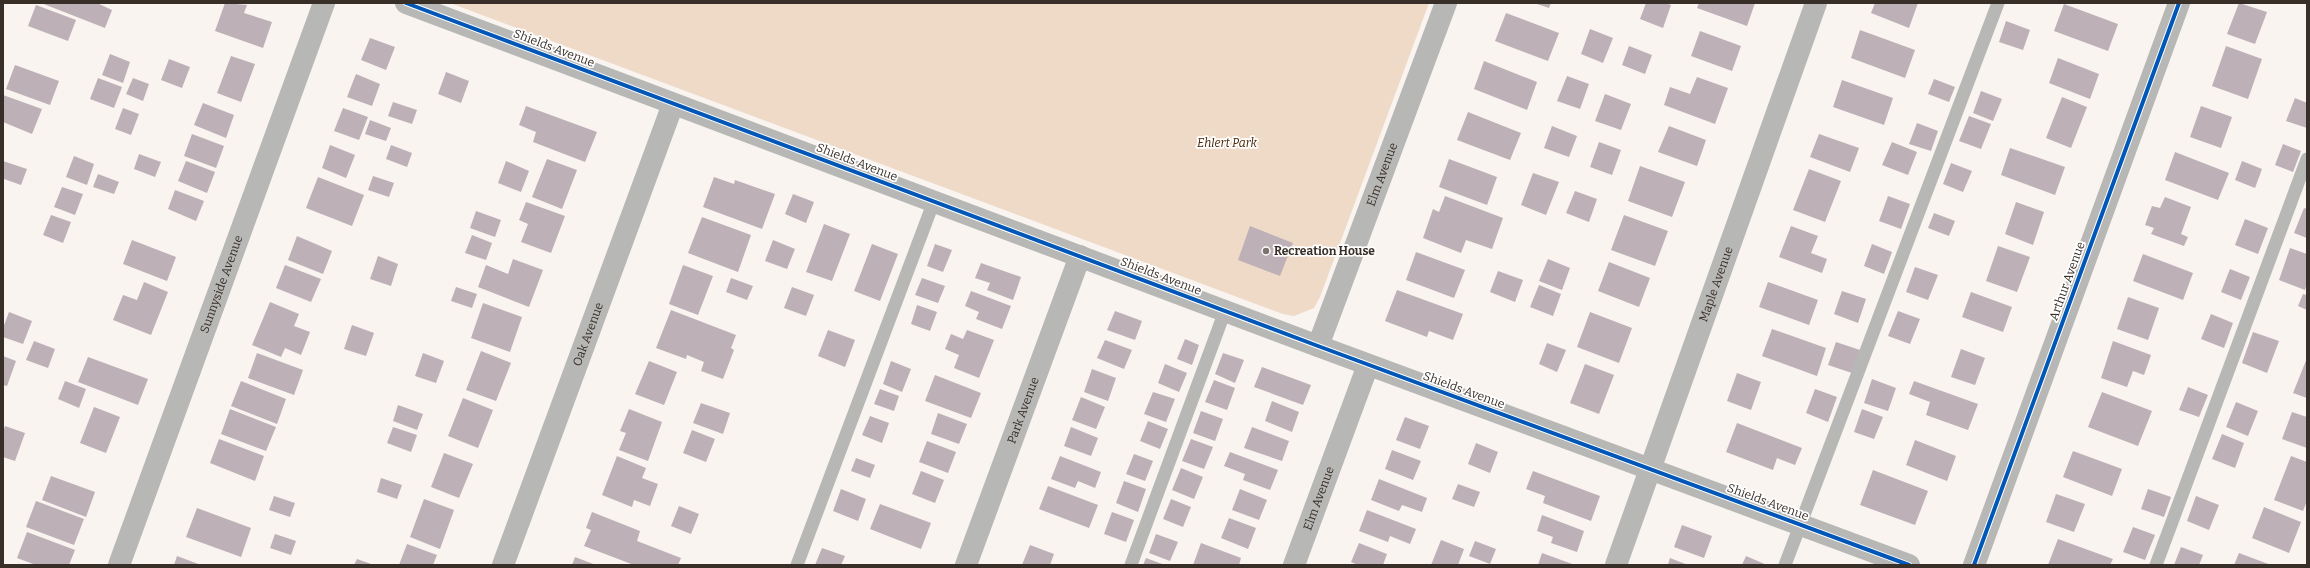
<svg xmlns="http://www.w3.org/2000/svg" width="2310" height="568" font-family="Bitter,serif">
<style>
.green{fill:#efd9c7}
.building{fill:#beb0b7}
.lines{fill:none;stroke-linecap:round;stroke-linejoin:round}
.service{stroke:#b7b8b6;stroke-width:13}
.minor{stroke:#b7b8b6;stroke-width:22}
.tertiary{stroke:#b7b8b6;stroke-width:22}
.cycleway-casing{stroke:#fff;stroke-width:6}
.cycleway{stroke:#0057b8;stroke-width:4}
.poi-dot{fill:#7c746e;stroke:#fff;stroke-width:1.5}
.labels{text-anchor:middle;stroke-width:3.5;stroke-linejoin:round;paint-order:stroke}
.street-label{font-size:12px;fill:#382f28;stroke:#fff}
.park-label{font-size:12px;font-style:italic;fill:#492400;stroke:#fff}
.poi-label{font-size:12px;font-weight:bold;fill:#382f28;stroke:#fff;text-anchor:start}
</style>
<rect width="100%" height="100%" fill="#f9f4f0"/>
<path class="green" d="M450,3H1429L1320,297L1314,308L1294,316L1283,314Z"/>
<g class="building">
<path d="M41,3H97L112,10L105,28Z"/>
<path d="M225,3L247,5L244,13L272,22L263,48L215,31Z"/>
<path d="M1534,3H1551L1549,8Z"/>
<path d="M1646,3H1665L1671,5L1663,28L1640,19Z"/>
<path d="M1699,3H1755L1747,26L1697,8Z"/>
<path d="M1875,3H1918L1909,28L1871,13Z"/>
<path d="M2239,3L2267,12L2255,44L2227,34Z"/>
<path d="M2064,4L2118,24L2108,51L2054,31Z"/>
<path d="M36,5L76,20L68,41L28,26Z"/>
<path d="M1506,13L1559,33L1548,61L1495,41Z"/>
<path d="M2006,21L2030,30L2023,50L1999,42Z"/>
<path d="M1590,29L1613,38L1603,63L1581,54Z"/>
<path d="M1860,30L1915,50L1905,78L1851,58Z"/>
<path d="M1700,31L1741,46L1732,71L1691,56Z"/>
<path d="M370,38L395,47L386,70L361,60Z"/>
<path d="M1629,46L1652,55L1645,74L1622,65Z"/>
<path d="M2226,46L2262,59L2248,99L2212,86Z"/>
<path d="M110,54L130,62L123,83L102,75Z"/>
<path d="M231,56L255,64L241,102L217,93Z"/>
<path d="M2058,58L2099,74L2090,99L2049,83Z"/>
<path d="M169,59L190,67L182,88L161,80Z"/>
<path d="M1484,61L1537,82L1527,110L1474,89Z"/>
<path d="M15,65L59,81L50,105L6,89Z"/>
<path d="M446,72L469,81L461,103L438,94Z"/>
<path d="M356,74L380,84L372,106L347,97Z"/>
<path d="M1567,76L1589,84L1580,109L1557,101Z"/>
<path d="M1697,77L1728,88L1715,124L1664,105L1670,87L1690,94Z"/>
<path d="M98,78L122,87L114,108L90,99Z"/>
<path d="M133,78L149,84L143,101L126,94Z"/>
<path d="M1934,79L1955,87L1949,102L1928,94Z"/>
<path d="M1842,80L1893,98L1884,125L1833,107Z"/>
<path d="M1981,91L2002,99L1993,121L1973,113Z"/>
<path d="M1605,94L1631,104L1621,130L1595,121Z"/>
<path d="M3,95L42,109L32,134L3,122Z"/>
<path d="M2062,97L2087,107L2071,148L2046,138Z"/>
<path d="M2295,98L2307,103V128L2286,121Z"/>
<path d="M393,102L417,110L412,124L388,116Z"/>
<path d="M203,103L234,115L226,138L194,125Z"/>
<path d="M526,106L597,132L585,162L533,142L536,132L519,125Z"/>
<path d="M2201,106L2232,117L2221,148L2190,137Z"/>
<path d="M123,108L139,114L131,135L115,129Z"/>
<path d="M343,108L368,117L359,140L334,131Z"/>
<path d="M1468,112L1521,133L1510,160L1457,140Z"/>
<path d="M1969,116L1991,124L1981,149L1959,141Z"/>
<path d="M370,120L391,128L386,141L365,134Z"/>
<path d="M1917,123L1938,131L1931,151L1909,144Z"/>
<path d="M1552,126L1577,136L1569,157L1544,148Z"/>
<path d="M1669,126L1706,140L1697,166L1658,152Z"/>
<path d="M192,134L224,146L216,168L184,156Z"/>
<path d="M1819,134L1859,148L1850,172L1810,157Z"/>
<path d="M1599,142L1621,150L1612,175L1590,167Z"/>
<path d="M1892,142L1917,152L1908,175L1882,165Z"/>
<path d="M2283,144L2301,151L2293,172L2275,165Z"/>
<path d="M330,145L355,155L346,178L322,168Z"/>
<path d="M391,145L412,153L407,167L386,159Z"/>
<path d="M2010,148L2065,167L2055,195L2001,175Z"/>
<path d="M2175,152L2229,173L2218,200L2165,180Z"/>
<path d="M139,154L161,162L155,177L134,169Z"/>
<path d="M74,156L94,164L87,185L66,177Z"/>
<path d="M547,159L577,170L562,209L532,197Z"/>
<path d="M1449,159L1497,177L1487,205L1439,187Z"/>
<path d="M3,161L27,169L21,185L4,179L3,182Z"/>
<path d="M186,161L215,172L207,193L178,181Z"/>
<path d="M506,161L529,171L521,192L498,183Z"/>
<path d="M2242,161L2262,169L2255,188L2235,180Z"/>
<path d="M1951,163L1972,171L1963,192L1943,184Z"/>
<path d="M1640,166L1685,182L1672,217L1628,201Z"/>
<path d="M1809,169L1841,181L1825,222L1793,210Z"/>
<path d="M1533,173L1559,182L1546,215L1521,205Z"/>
<path d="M98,174L119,182L114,194L93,187Z"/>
<path d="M373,176L394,183L389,197L368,190Z"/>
<path d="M318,177L364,195L352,226L306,208Z"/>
<path d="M714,177L734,184L735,180L775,194L762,229L703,207Z"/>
<path d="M62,187L83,194L75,215L54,207Z"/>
<path d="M175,190L204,201L196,221L168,209Z"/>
<path d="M1575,191L1597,199L1589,222L1566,213Z"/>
<path d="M793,194L814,202L806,223L785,214Z"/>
<path d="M1445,196L1503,218L1492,249L1466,240L1461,253L1423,238L1433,209L1439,212Z"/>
<path d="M1888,196L1910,204L1901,229L1879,221Z"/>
<path d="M2165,197L2191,207L2181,234L2188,237L2184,246L2151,234L2154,228L2145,225L2152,206L2160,208Z"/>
<path d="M526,202L565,216L551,253L521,242L528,224L519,220Z"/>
<path d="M2016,202L2044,212L2033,245L2005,234Z"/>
<path d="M2304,208L2307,209V238L2294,233Z"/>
<path d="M476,211L501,220L495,237L470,228Z"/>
<path d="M1934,213L1955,221L1949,236L1928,228Z"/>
<path d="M51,215L71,222L63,243L43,235Z"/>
<path d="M1624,215L1668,231L1655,266L1611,250Z"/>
<path d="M702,217L751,235L738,272L688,253Z"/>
<path d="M2245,219L2268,228L2258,254L2235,245Z"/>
<path d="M824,224L850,234L832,281L806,272Z"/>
<path d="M1250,226L1293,243L1280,276L1238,260Z"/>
<path d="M1791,226L1818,236L1811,253L1827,259L1822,273L1779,257Z"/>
<path d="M472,235L492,243L486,260L465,253Z"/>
<path d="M297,236L332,251L323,274L288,260Z"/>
<path d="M132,240L176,257L167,281L123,264Z"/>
<path d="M773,240L795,249L787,269L765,261Z"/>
<path d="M872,244L898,254L880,301L854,291Z"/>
<path d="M935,244L952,250L943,272L927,266Z"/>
<path d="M1872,244L1892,252L1884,274L1864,266Z"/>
<path d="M1998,246L2030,257L2017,292L1986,281Z"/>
<path d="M2290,248L2307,254V283L2305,290L2279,280Z"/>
<path d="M1416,252L1465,270L1454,298L1406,280Z"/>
<path d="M2143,254L2193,273L2183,300L2133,281Z"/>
<path d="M378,256L398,264L391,286L370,279Z"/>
<path d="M513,259L543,270L529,307L478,287L486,265L508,274Z"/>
<path d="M1548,259L1570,268L1562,290L1539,281Z"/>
<path d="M1609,262L1650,278L1639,307L1598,291Z"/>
<path d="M981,263L1021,277L1013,300L987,290L990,283L975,278Z"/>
<path d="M285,265L321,279L311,302L276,288Z"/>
<path d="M683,265L713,276L698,315L669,304Z"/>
<path d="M1915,267L1938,275L1928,300L1906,292Z"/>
<path d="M2230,269L2250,277L2241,300L2221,292Z"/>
<path d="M1498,271L1523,280L1515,302L1490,292Z"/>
<path d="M731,278L753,286L747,300L726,292Z"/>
<path d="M922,278L945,286L938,303L915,295Z"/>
<path d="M144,282L168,292L151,335L113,320L123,295L137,300Z"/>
<path d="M1768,282L1818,300L1809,325L1759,307Z"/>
<path d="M1539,285L1561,294L1553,316L1530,307Z"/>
<path d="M456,287L477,294L472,308L451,301Z"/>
<path d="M792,287L814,295L806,316L784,308Z"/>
<path d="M1397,290L1463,314L1453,340L1429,331L1427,337L1385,321Z"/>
<path d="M971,291L1011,306L1002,329L976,319L979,312L965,306Z"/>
<path d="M1842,291L1866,299L1858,323L1834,314Z"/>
<path d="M1971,292L2012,307L2003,332L1962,317Z"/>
<path d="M2303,294L2307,295V310L2298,306Z"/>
<path d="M2128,297L2159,308L2148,340L2117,329Z"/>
<path d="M270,302L299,314L294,326L310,332L301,355L285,348L281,357L252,345Z"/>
<path d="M483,303L522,317L510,352L471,338Z"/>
<path d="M917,305L937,312L930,331L911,324Z"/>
<path d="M671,310L736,335L731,348L734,350L723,379L701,371L704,362L687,355L686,359L656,348Z"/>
<path d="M1115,311L1142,321L1135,340L1107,330Z"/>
<path d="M1898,311L1920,319L1910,344L1888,336Z"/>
<path d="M9,312L32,321L23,344L3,337V328Z"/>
<path d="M1590,312L1632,328L1619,363L1577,347Z"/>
<path d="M2211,314L2233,323L2224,348L2201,339Z"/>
<path d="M352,325L374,333L366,356L344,349Z"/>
<path d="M1772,329L1826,348L1817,376L1762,356Z"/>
<path d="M828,330L855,340L845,367L818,356Z"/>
<path d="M967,330L994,340L979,378L954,368L959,355L945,349L951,334L963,339Z"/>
<path d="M2253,332L2279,341L2267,373L2242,363Z"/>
<path d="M1185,339L1199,345L1192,365L1177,359Z"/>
<path d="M1105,340L1132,350L1124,369L1097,358Z"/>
<path d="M34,341L55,349L48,368L26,360Z"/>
<path d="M2113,341L2151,355L2144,375L2133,371L2127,387L2101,378Z"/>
<path d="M1836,342L1860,350L1852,373L1828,365Z"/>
<path d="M1547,343L1566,350L1557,372L1539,364Z"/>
<path d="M1961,349L1985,358L1975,385L1951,377Z"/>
<path d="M481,351L511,363L496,401L466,390Z"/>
<path d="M257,353L303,370L294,395L248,378Z"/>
<path d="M423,353L444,361L436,383L415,376Z"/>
<path d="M1223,353L1244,360L1235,383L1215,374Z"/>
<path d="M3,356L16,361L7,386L3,385Z"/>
<path d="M88,357L148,379L138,405L78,382Z"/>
<path d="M2307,358V398L2293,393Z"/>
<path d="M649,361L677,372L664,405L635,394Z"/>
<path d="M891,361L911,369L902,392L883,384Z"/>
<path d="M1165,364L1187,373L1179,392L1158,383Z"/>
<path d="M1585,364L1614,375L1599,414L1570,403Z"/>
<path d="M1262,367L1311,385L1303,405L1254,387Z"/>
<path d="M1092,369L1116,378L1108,401L1084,392Z"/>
<path d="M1737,373L1761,382L1751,410L1727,401Z"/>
<path d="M935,375L981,393L971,418L925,401Z"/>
<path d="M1872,379L1896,388L1888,411L1864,403Z"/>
<path d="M1214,380L1235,388L1227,410L1205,402Z"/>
<path d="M65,381L86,389L79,408L58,399Z"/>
<path d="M241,381L286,399L277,424L231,406Z"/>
<path d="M1914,381L1978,404L1968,430L1926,415L1930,402L1909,394Z"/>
<path d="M2188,387L2208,395L2199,417L2179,410Z"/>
<path d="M880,389L899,396L894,411L874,404Z"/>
<path d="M1815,389L1837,397L1828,422L1806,413Z"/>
<path d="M1153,392L1175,399L1166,422L1144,414Z"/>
<path d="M2102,392L2152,411L2138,446L2088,427Z"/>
<path d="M1081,397L1105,407L1096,429L1072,420Z"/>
<path d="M463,398L493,410L478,448L448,436Z"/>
<path d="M1272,401L1299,412L1292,432L1265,421Z"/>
<path d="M2236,402L2258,411L2248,436L2226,427Z"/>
<path d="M701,403L730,413L723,434L693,423Z"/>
<path d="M398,405L423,414L417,430L393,421Z"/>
<path d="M94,407L120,417L106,453L80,443Z"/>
<path d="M230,409L276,427L266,451L221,434Z"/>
<path d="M629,409L662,422L648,461L619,450L626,433L620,431Z"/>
<path d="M1862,409L1883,417L1874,439L1854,432Z"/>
<path d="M1201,411L1223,419L1215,441L1193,433Z"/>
<path d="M2292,412L2307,417V448L2282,439Z"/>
<path d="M938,413L967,424L959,444L931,434Z"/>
<path d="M870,416L889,423L882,443L862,435Z"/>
<path d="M1405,417L1429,426L1420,449L1396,440Z"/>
<path d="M1148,421L1168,429L1160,449L1140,441Z"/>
<path d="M1737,423L1802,448L1795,465L1777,458L1773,470L1726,452Z"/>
<path d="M5,426L25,433L15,461L3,457V432Z"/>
<path d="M393,427L417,435L411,452L387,443Z"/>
<path d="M1071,427L1098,438L1091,456L1064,446Z"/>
<path d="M1252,427L1289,441L1282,461L1244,448Z"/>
<path d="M692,430L715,439L706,462L683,453Z"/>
<path d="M2222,434L2244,443L2235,468L2212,459Z"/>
<path d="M219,439L264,456L255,481L210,463Z"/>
<path d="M1191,439L1213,447L1204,469L1182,461Z"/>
<path d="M1915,440L1956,456L1947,481L1906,465Z"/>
<path d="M927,441L956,452L948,473L919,462Z"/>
<path d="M1476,443L1498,452L1490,473L1468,464Z"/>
<path d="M1392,450L1421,461L1413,480L1385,469Z"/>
<path d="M2073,451L2122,469L2112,496L2063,477Z"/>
<path d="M1230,452L1278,470L1270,490L1243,480L1245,474L1224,466Z"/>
<path d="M444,453L473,464L459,498L431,487Z"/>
<path d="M1134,454L1153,461L1145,481L1126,474Z"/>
<path d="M617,456L646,468L642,478L658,484L650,506L634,500L632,507L602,495Z"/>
<path d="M1060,456L1101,472L1095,488L1078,481L1075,488L1051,479Z"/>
<path d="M2291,456L2307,462V501L2303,511L2274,500Z"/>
<path d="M856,458L875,465L870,478L851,471Z"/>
<path d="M1181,468L1203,477L1194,499L1172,490Z"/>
<path d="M1873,470L1928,491L1915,525L1860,505Z"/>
<path d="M921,471L944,480L935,503L912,494Z"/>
<path d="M1533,471L1600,496L1591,521L1543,503L1545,496L1526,489Z"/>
<path d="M51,476L95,492L86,517L42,500Z"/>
<path d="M381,478L402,485L397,499L377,492Z"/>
<path d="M1379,479L1427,498L1422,512L1402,505L1399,511L1371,500Z"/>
<path d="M1124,481L1146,489L1138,512L1116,503Z"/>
<path d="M1458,484L1480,492L1474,507L1452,499Z"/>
<path d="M1048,486L1098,505L1089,528L1039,509Z"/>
<path d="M841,489L866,499L858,521L833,511Z"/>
<path d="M1240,489L1267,500L1259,520L1232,510Z"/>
<path d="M2148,489L2171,497L2164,517L2141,509Z"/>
<path d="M2056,494L2085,504L2074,532L2046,522Z"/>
<path d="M274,496L295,503L290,517L269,510Z"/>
<path d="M2196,496L2219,505L2209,530L2187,521Z"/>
<path d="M424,499L454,510L440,549L410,537Z"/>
<path d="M1171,499L1191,507L1183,527L1163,519Z"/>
<path d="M36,501L84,519L74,545L26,527Z"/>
<path d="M880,504L931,523L921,549L870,529Z"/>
<path d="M679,506L699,514L691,534L671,526Z"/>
<path d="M2264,507L2301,522L2289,553L2252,538Z"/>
<path d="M197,508L251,528L241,557L186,537Z"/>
<path d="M1367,510L1416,529L1410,544L1390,536L1388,542L1359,531Z"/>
<path d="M592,512L640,531L637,541L681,558L678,565H634L584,546L591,530L586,528Z"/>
<path d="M1112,512L1134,520L1126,542L1104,534Z"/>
<path d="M1542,515L1584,531L1577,552L1551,543L1553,537L1537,531Z"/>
<path d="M1229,518L1256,528L1248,549L1221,538Z"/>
<path d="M1682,525L1712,536L1704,558L1674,547Z"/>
<path d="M2133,527L2155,535L2145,560L2123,552Z"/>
<path d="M27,532L75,550L69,565H36L17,558Z"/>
<path d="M275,534L296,541L291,555L270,548Z"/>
<path d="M1156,534L1178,542L1170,561L1149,553Z"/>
<path d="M2058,539L2113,559L2110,565H2048Z"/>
<path d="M1441,540L1464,549L1458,565H1431Z"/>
<path d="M1475,541L1496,549L1490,564L1469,556Z"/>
<path d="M1201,543L1241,558L1239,565H1193Z"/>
<path d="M1359,543L1387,554L1383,565H1358L1351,562Z"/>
<path d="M407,544L437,555L433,565H399Z"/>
<path d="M1030,545L1054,554L1050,565H1022Z"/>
<path d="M2181,547L2203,555L2199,565H2174Z"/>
<path d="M822,548L845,556L841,565H815Z"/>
<path d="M1542,553L1575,565H1538Z"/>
<path d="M2239,553L2271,565H2234Z"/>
<path d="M177,556L201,565H174Z"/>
<path d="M1746,556L1767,565H1742Z"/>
<path d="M575,557L596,565H572Z"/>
<path d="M1146,558L1165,565H1143Z"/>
<path d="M1670,558L1688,565H1668Z"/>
<path d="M357,559L374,565H354Z"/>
</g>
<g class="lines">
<g class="service">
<path d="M797,565L934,201"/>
<path d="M1131,565L1225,311"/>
<path d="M1785,565L1998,3"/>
<path d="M2156,565L2307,159"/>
</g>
<g class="minor">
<path d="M406,3L1318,346L1909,565"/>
<path id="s1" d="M1318,346L1446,3"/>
<path id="s2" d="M119,565L324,3"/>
<path id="s3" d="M503,565L673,104"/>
<path id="s4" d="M966,565L1080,256"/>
<path id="s5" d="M1294,565L1368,365"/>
<path d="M1974,565L2179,3"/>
</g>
<path class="tertiary" id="s6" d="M1616,565L1816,3"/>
<g class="cycleway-casing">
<g id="cycleway">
<path d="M406,3L1318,346L1909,565"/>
<path d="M1974,565L2179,3"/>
</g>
</g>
<use href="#cycleway" class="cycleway"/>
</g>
<circle class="poi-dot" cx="1266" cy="251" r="4"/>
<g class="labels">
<g class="street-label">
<text transform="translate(554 48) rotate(21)" y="4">Shields Avenue</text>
<text transform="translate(857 162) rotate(21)" y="4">Shields Avenue</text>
<text dy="4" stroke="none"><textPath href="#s1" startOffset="183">Elm Avenue</textPath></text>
<text transform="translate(1161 276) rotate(21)" y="4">Shields Avenue</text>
<text transform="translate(2067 281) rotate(-70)" y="4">Arthur Avenue</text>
<text dy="4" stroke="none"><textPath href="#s2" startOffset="299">Sunnyside Avenue</textPath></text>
<text dy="4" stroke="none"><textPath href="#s6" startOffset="298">Maple Avenue</textPath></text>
<text dy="4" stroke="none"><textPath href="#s3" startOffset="246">Oak Avenue</textPath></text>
<text transform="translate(1464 390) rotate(20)" y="4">Shields Avenue</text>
<text dy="4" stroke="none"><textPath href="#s4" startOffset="165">Park Avenue</textPath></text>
<text dy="4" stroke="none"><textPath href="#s5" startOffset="71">Elm Avenue</textPath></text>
<text transform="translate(1768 502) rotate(20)" y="4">Shields Avenue</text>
</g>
<g class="park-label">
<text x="1227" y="147">Ehlert Park</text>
</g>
<g class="poi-label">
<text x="1274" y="255">Recreation House</text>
</g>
</g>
<rect width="2310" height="568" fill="none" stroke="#382f28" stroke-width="8"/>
</svg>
